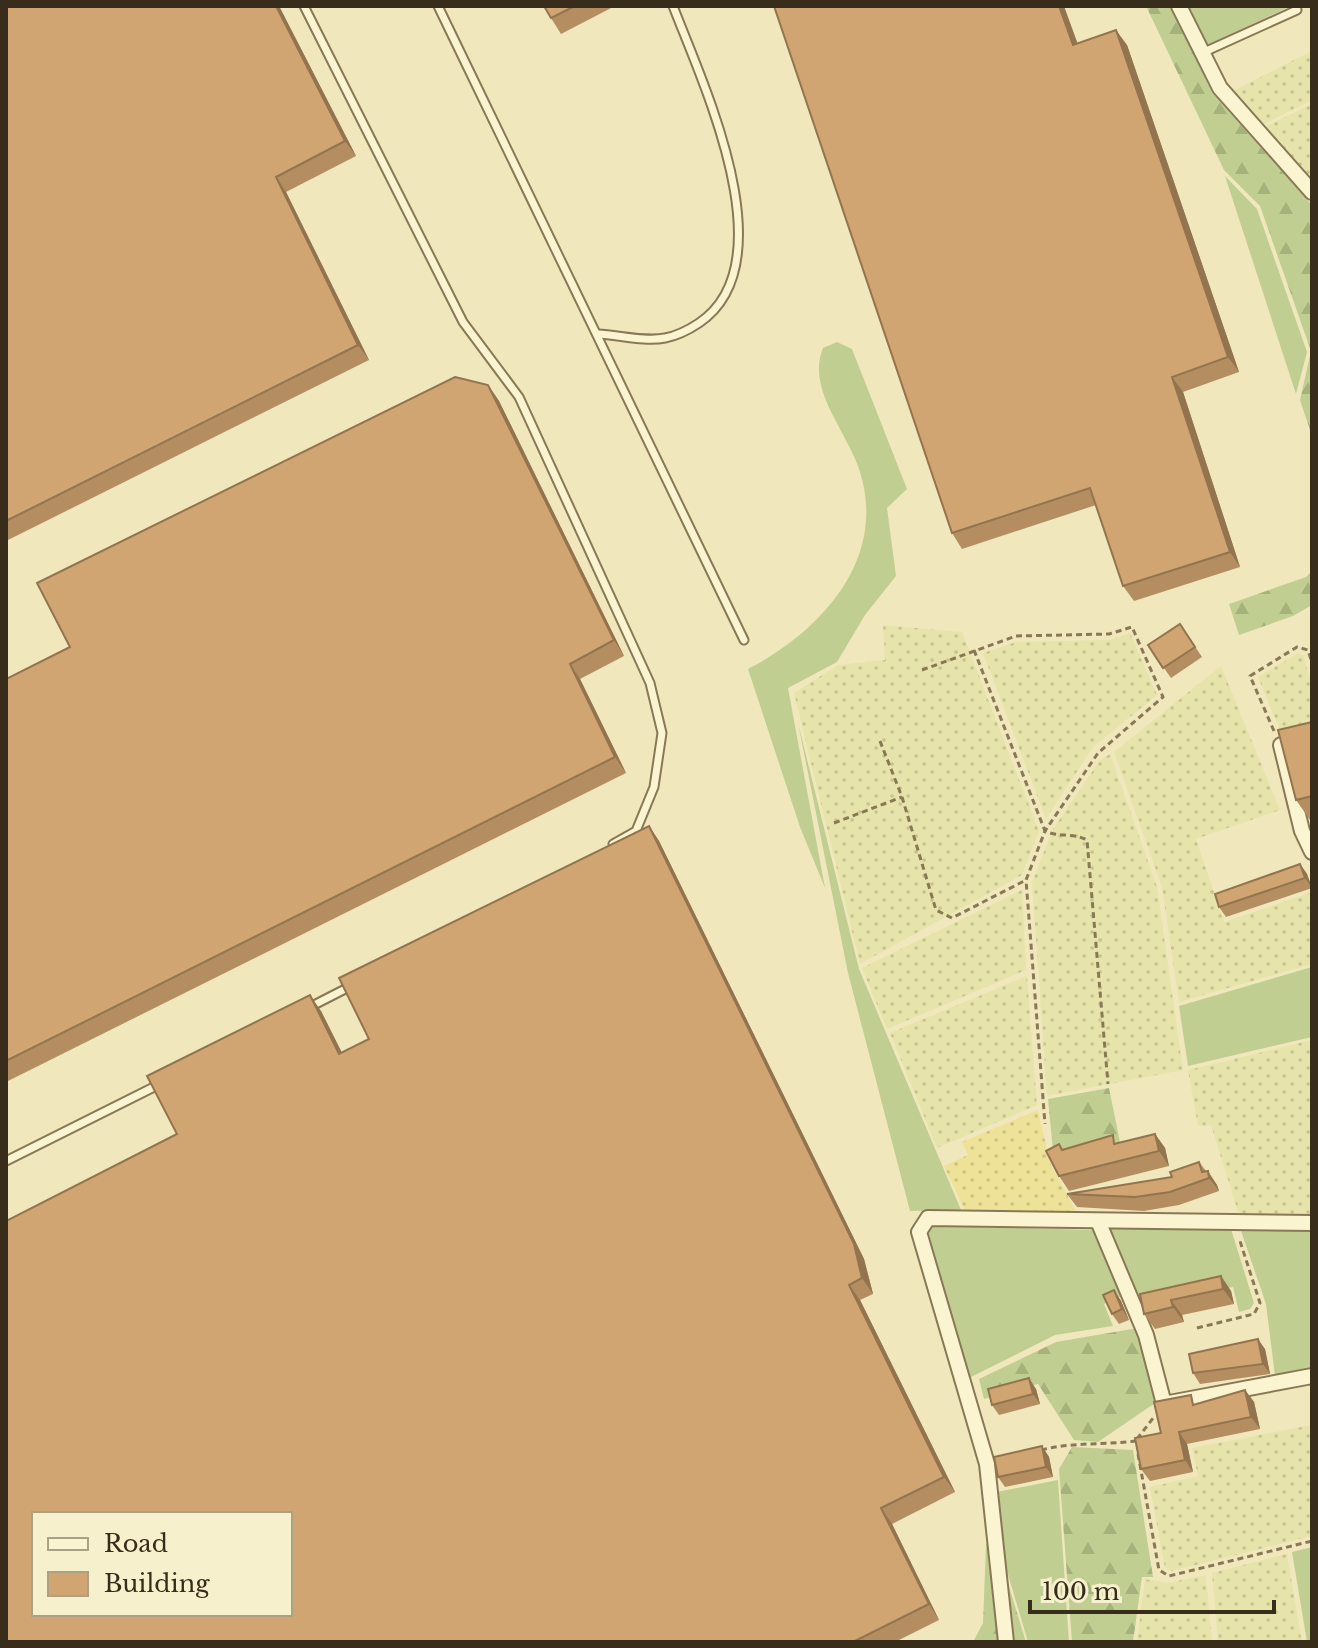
<svg xmlns="http://www.w3.org/2000/svg" width="1318" height="1648" font-family="'Libre Baskerville',serif">
<style>
.farmland{fill:url(#farmland-dots)}
.grass{fill:#c0cf91}
.forest{fill:url(#forest-firs)}
.sand{fill:url(#sand-dots)}
.lines{fill:none;stroke-linecap:round;stroke-linejoin:round}
.lane-casing{stroke:#897855;stroke-width:11}
.street-casing{stroke:#897855;stroke-width:18}
.path{stroke:#897855;stroke-width:3;stroke-dasharray:6 4;stroke-linecap:butt}
.lane{stroke:#fbf4d1;stroke-width:7}
.street{stroke:#fbf4d1;stroke-width:14}
.wall{fill:#b48e61}
.shaded-wall{fill:#92744f}
.building{fill:#d1a571;stroke:#92744f;stroke-width:2;fill-rule:evenodd}
</style>
<defs>
<pattern id="farmland-dots" width="8" height="8" patternUnits="userSpaceOnUse" patternTransform="scale(2)"><rect width="8" height="8" fill="#e6e4aa"/><path d="M2 2h.1M6 6h.1" fill="none" stroke="#c6c492" stroke-width="1.8" stroke-linecap="round"/></pattern>
<pattern id="forest-firs" width="22" height="20" patternUnits="userSpaceOnUse" patternTransform="scale(2)"><rect width="22" height="20" fill="#c0cf91"/><path d="M5 1l3.5 6h-7zM16 11l3.5 6h-7z" fill="#a6b27c"/></pattern>
<pattern id="sand-dots" width="8" height="8" patternUnits="userSpaceOnUse" patternTransform="scale(2)"><rect width="8" height="8" fill="#eee298"/><path d="M2 2h.1M6 6h.1" fill="none" stroke="#cdc282" stroke-width="1.8" stroke-linecap="round"/></pattern>
</defs>
<rect width="100%" height="100%" fill="#f0e7bd"/>
<g class="farmland">
<path d="M1312,51V100L1264,124L1233,91Z"/>
<path d="M1312,104V180L1265,127Z"/>
<path d="M883,625L962,632L1039,831L1022,875L860,964L794,693L838,665L885,660Z"/>
<path d="M1130,633L1157,695L1093,747L1046,819L983,653L1016,642L1109,640Z"/>
<path d="M1298,653L1304,656L1312,688V732L1284,740L1258,677Z"/>
<path d="M1221,666L1280,810L1196,839L1224,922L1312,892V964L1179,1002L1162,887L1114,752Z"/>
<path d="M1110,754L1157,887L1183,1070L1047,1096L1032,882L1053,829L1100,760Z"/>
<path d="M1022,890L1026,970L887,1029L862,968Z"/>
<path d="M1027,976L1037,1105L937,1148L890,1033Z"/>
<path d="M1312,1040V1216L1239,1215L1211,1125L1198,1126L1188,1070Z"/>
<path d="M1312,1425V1536L1172,1571L1165,1568L1150,1487L1198,1476L1192,1448Z"/>
<path d="M1287,1554L1302,1642H1218L1212,1573Z"/>
<path d="M1206,1575L1212,1642H1137L1145,1579L1168,1583Z"/>
</g>
<g class="grass">
<path d="M1186,6H1291L1205,46Z"/>
<path d="M1225,176L1257,209L1307,352L1296,394Z"/>
<path d="M837,342L852,349L907,489L887,508L896,576L865,615L837,662L788,688L825,888L800,827L748,669C824,630 893,553 856,461C842,426 807,386 823,348Z"/>
<path d="M798,723L859,969L961,1210L910,1211L848,973Z"/>
<path d="M1312,967V1037L1188,1066L1179,1006Z"/>
<path d="M933,1226L1093,1230L1122,1296L1104,1304L1113,1326L1055,1335L969,1378L927,1233Z"/>
<path d="M1108,1227L1231,1229L1254,1303L1250,1309L1239,1312L1233,1287L1141,1306Z"/>
<path d="M1240,1228L1312,1229V1370L1275,1376L1266,1304Z"/>
<path d="M1058,1480L1069,1642H1028L1002,1554L997,1492Z"/>
<path d="M1312,1547V1642H1307L1292,1552Z"/>
</g>
<g class="forest">
<path d="M1146,6H1171L1212,93L1312,205V436L1300,400L1311,351L1260,206L1224,170Z"/>
<path d="M1312,571V605L1293,616L1239,635L1229,604L1306,577Z"/>
<path d="M1109,1088L1121,1147L1054,1161L1048,1099Z"/>
<path d="M1138,1328L1158,1401L1098,1442L1074,1440L1038,1384L984,1399L979,1379L1056,1342Z"/>
<path d="M1072,1447L1133,1450L1153,1577H1142L1133,1642H1072L1059,1469Z"/>
<path d="M990,1543L1002,1642H973L983,1623L986,1544Z"/>
<path d="M1003,1567L1026,1642H1012Z"/>
</g>
<path class="sand" d="M1038,1110L1050,1163L1078,1215L965,1211L944,1166L968,1155L962,1142Z"/>
<g class="lines">
<g class="lane-casing">
<g id="lane">
<path d="M304,6L463,322L519,397L650,683L662,733L654,787L636,831L613,844"/>
<path d="M438,6L744,640"/>
<path d="M1202,53L1297,10"/>
<path d="M598,334C619,335 645,342 665,338C676,336 690,329 699,323C788,263 703,84 673,6"/>
<path d="M310,1007L353,985"/>
<path d="M6,1161L160,1084"/>
</g>
</g>
<g class="street-casing">
<g id="street">
<path d="M1179,6L1220,88L1312,192"/>
<path d="M1281,745L1302,831L1312,852"/>
<path d="M1098,1221L1146,1335L1164,1404L1312,1376"/>
<path d="M1006,1642L987,1464L919,1232L928,1218L1312,1223"/>
</g>
</g>
<g class="path">
<path d="M974,650L1045,831C1060,838 1072,832 1087,840L1108,1084"/>
<path d="M922,670L1016,636L1109,634L1132,627L1163,697L1098,753L1045,831L1026,880L1045,1124"/>
<path d="M1274,731L1250,676L1297,647L1308,650L1312,663"/>
<path d="M880,741L902,797L936,910L952,918L1026,880"/>
<path d="M834,823L902,797"/>
<path d="M1197,1328L1254,1314L1260,1303L1239,1238"/>
<path d="M1137,1439L1154,1417"/>
<path d="M1041,1450C1073,1442 1103,1445 1136,1441"/>
<path d="M1138,1454L1159,1570L1169,1576L1312,1541"/>
</g>
<use href="#lane" class="lane"/>
<use href="#street" class="street"/>
</g>
<g class="wall">
<path d="M6,6H279L356,156L286,192L369,360L6,541Z"/>
<path d="M544,6H615L561,34L551,18Z"/>
<path d="M1078,44L1127,45L1239,372L1183,392L1240,567L1134,601L1123,586L1096,505L962,549L952,533Z"/>
<path d="M488,385L499,401L624,656L580,679L626,773L6,1082V679L70,647Z"/>
<path d="M1180,624L1202,657L1171,678L1148,645Z"/>
<path d="M1312,722V820H1310L1296,800Z"/>
<path d="M649,826L659,841L864,1259L873,1294L860,1300L955,1492L892,1524L939,1620L895,1642H6L177,1134L321,1011L342,1053L369,1039Z"/>
<path d="M1300,864L1307,874L1312,888L1226,917L1219,907Z"/>
<path d="M1155,1134L1165,1148L1169,1166L1069,1191L1059,1176V1144L1063,1150L1118,1143Z"/>
<path d="M1199,1162L1217,1185L1219,1191L1179,1205L1144,1211L1077,1207L1067,1194L1172,1177Z"/>
<path d="M1221,1276L1231,1291L1234,1304L1182,1315L1184,1322L1155,1329L1144,1314Z"/>
<path d="M1114,1290L1121,1301L1129,1320L1119,1324L1112,1314Z"/>
<path d="M1265,1349L1270,1374L1200,1384L1193,1373Z"/>
<path d="M1036,1389L1040,1404L999,1415L992,1405Z"/>
<path d="M1245,1390L1254,1402L1260,1429L1187,1444L1193,1472L1150,1481L1141,1469L1161,1433L1197,1404Z"/>
<path d="M1042,1446L1049,1457L1053,1477L1005,1487L998,1477Z"/>
</g>
<g class="shaded-wall">
<path d="M276,6H279L356,156L345,141Z"/>
<path d="M1059,6H1064L1084,61L1073,45Z"/>
<path d="M1116,30L1127,45L1239,372L1228,357Z"/>
<path d="M276,177L286,192L369,360L358,345Z"/>
<path d="M1172,377L1183,392L1240,567L1230,552Z"/>
<path d="M488,385L499,401L624,656L614,640Z"/>
<path d="M570,664L580,679L626,773L615,757Z"/>
<path d="M649,826L659,841L864,1259L873,1294L862,1278Z"/>
<path d="M1300,864L1307,874L1312,888L1305,878Z"/>
<path d="M310,995L321,1011L350,1069L339,1054Z"/>
<path d="M1155,1134L1165,1148L1169,1166L1159,1151Z"/>
<path d="M1208,1171L1217,1185L1219,1191L1209,1178Z"/>
<path d="M1221,1276L1231,1291L1234,1304L1223,1289Z"/>
<path d="M849,1285L860,1300L955,1492L944,1477Z"/>
<path d="M1114,1290L1121,1301L1129,1320L1122,1309Z"/>
<path d="M1171,1300L1182,1315L1184,1322L1173,1307Z"/>
<path d="M1258,1339L1265,1349L1270,1374L1263,1364Z"/>
<path d="M1029,1378L1036,1389L1040,1404L1033,1394Z"/>
<path d="M1245,1390L1254,1402L1260,1429L1251,1417Z"/>
<path d="M1179,1432L1187,1444L1193,1472L1185,1460Z"/>
<path d="M1042,1446L1049,1457L1053,1477L1046,1467Z"/>
<path d="M881,1508L892,1524L939,1620L929,1604Z"/>
</g>
<g class="building">
<path d="M6,6H276L345,141L276,177L358,345L6,521Z"/>
<path d="M544,6H575L551,18Z"/>
<path d="M774,6H1059L1073,45L1116,30L1228,357L1172,377L1230,552L1123,586L1090,488L952,533Z"/>
<path d="M455,377L488,385L614,640L570,664L615,757L6,1061V679L70,647L37,583Z"/>
<path d="M1180,624L1195,647L1163,668L1148,645Z"/>
<path d="M1312,722V796L1296,800L1278,730Z"/>
<path d="M649,826L854,1244L862,1278L849,1285L944,1477L881,1508L929,1604L853,1642H6V1221L177,1134L147,1076L310,995L339,1054L369,1039L339,978ZM34,1514H290V1614H34Z"/>
<path d="M1300,864L1305,878L1219,907L1215,894Z"/>
<path d="M1155,1134L1159,1151L1059,1176L1046,1151L1059,1144L1062,1150L1113,1135L1114,1144Z"/>
<path d="M1199,1162L1202,1172L1208,1171L1209,1178L1170,1192L1135,1197L1067,1194L1172,1177L1170,1172Z"/>
<path d="M1221,1276L1223,1289L1171,1300L1173,1307L1144,1314L1140,1294Z"/>
<path d="M1114,1290L1122,1309L1112,1314L1103,1295Z"/>
<path d="M1258,1339L1263,1364L1193,1373L1189,1354Z"/>
<path d="M1029,1378L1033,1394L992,1405L988,1389Z"/>
<path d="M1245,1390L1251,1417L1179,1432L1185,1460L1141,1469L1135,1438L1161,1433L1154,1402L1191,1395L1193,1405Z"/>
<path d="M1042,1446L1046,1467L998,1477L994,1457Z"/>
</g>
<rect width="1318" height="1648" fill="none" stroke="#382c1b" stroke-width="16"/>
<rect x="32" y="1512" width="260" height="104" fill="#f7f0cd" stroke="#aba286" stroke-width="2"/>
<rect x="48" y="1538" width="40" height="12" fill="#fbf4d1" stroke="#aba286" stroke-width="2"/>
<text x="104" y="1552" font-size="24" fill="#382c1b">Road</text>
<rect x="48" y="1572" width="40" height="24" fill="#d1a571" stroke="#aba286" stroke-width="2"/>
<text x="104" y="1592" font-size="24" fill="#382c1b">Building</text>
<path d="M1030 1600v12h244v-12" fill="none" stroke="#382c1b" stroke-width="4"/>
<text x="1042" y="1600" font-size="24" fill="#382c1b" stroke="#f7f0cd" stroke-width="6" paint-order="stroke">100 m</text>
</svg>
